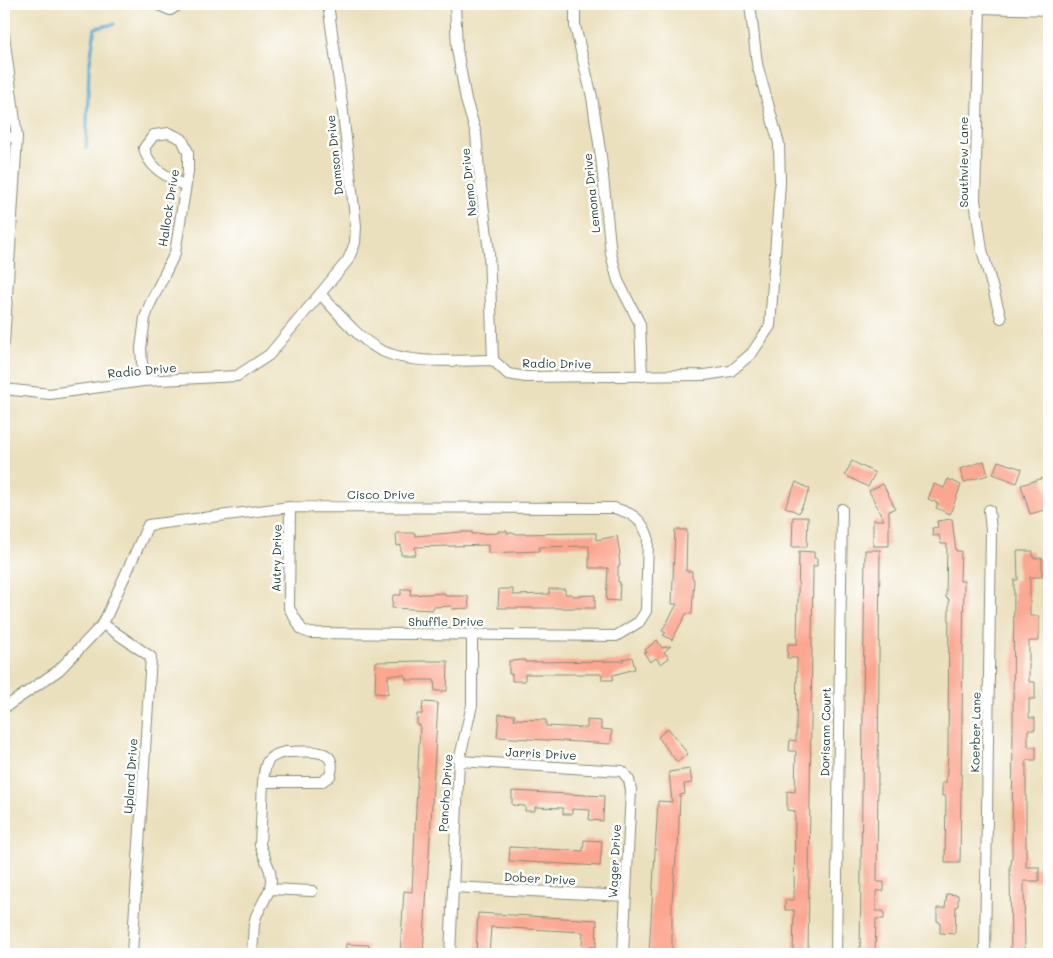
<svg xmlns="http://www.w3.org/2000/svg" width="1053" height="958" font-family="Mali,sans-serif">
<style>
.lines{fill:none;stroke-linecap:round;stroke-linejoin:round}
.stream{stroke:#57a9d2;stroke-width:3}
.building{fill:#fca58f}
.street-casing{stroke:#858e78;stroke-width:12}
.street{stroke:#fff;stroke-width:10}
.labels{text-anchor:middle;stroke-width:5;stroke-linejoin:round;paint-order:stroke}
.street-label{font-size:12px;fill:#1f3d34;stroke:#fff}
</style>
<rect width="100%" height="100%" fill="#fff"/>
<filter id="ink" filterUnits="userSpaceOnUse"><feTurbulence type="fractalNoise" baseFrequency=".02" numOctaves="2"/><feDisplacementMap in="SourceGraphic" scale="10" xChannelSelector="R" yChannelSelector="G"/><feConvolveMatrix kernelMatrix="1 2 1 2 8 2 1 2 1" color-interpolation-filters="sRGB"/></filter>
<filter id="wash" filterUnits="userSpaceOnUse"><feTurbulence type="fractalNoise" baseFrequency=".0096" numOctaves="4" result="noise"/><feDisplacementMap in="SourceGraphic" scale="20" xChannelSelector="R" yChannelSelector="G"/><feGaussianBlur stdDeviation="1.12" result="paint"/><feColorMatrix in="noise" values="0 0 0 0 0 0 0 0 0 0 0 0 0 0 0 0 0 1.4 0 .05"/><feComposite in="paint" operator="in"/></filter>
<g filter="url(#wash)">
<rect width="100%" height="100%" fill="#ebe0bd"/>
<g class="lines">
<path class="stream" d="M86,148L89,69L95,28L114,24"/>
</g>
<g id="blocks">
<g class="building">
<path d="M852,461L875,473L868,487L845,475Z"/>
<path d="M984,461L988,475L964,482L960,469Z"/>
<path d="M998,461L1022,469L1017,483L993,474Z"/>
<path d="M1043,478L1049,497V509L1030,514L1021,485Z"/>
<path d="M948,479L961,485L950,514L936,508L938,503L928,499L934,484L944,488Z"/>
<path d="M796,482L810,489L799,513L785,507Z"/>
<path d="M883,484L895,508L889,511V546H873V520H884L869,491Z"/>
<path d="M793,517H808L807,547H792Z"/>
<path d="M952,519L956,551H961L960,581H964L960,863H945L946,796H942V783H946L948,754L949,599L946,598L947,544H941L939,535L933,536L932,528L938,527L937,521Z"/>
<path d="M675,530H687L686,571H692V578L694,579L692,614H686L672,640L663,635L666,633L662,631L677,604H672Z"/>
<path d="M498,531H507V533H513V534L596,533V540L617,536L620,554L619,555L620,566H618V582H620L619,601L606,600L608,568H589V546L539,547V551L488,553V545L415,547L416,555H401V545L397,546L396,533H415V536L460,532H472V534L498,533Z"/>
<path d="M865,550H880L877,882H884V891H876V911H884V919H876L875,954H860Z"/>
<path d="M799,551L814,552V558H817V566H813L808,954H793L794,910H785V900H794L795,811L787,810V791L795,792L796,751H789L790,740L796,741L797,658H787L788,644H797Z"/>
<path d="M1017,551H1033V558H1042V577H1030V616H1039V641H1029V682H1035V699H1029V718H1035V730H1028V747H1036V760H1026V867H1039V881H1024L1025,954H1011L1010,865H1011L1012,857L1014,580H1018Z"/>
<path d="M401,589H411L410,595L445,593V596H468L469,608L452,609L451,606L433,607V610L392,608L393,595H401Z"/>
<path d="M499,589H513V595L549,594V589H565V594H572V596L595,595V608H498Z"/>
<path d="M657,640L662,648L671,646L664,652L669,658L661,664L656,658L650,662L644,653L647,652L645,650Z"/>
<path d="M632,657L635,669L613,675V680H602V674H525V681H512V674H509V661L525,660V662L623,661V659Z"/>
<path d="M424,661H448L447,691H435L434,680H406L405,675H388V694L375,693L376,662Z"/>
<path d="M423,702L438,703L423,954H400L404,891L412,892L420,725H417V714H422Z"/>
<path d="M499,714L515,715L514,719L546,720V726L587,728V720L601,721V729L612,730L611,744L497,737Z"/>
<path d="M668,728L688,754L677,762L658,737Z"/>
<path d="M690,769L692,783L684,784L685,794L680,795L678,847H677L672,901V954H649L658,801L672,802L669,772Z"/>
<path d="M512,791L604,796L603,821L589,820L590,810L572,809V814H563V808L535,807V811H525V806L512,805Z"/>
<path d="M584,840L602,841L600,866L509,861L510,847L583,851Z"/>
<path d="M947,894L958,895V906H956L955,934L940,933V922L937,921V908H945Z"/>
<path d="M478,913L597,920L596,947L582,946L583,932L491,927L489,954H476Z"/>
<path d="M346,944L369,945L368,954H345Z"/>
</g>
</g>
</g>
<g filter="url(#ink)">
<use href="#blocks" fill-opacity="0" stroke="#858e78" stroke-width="1"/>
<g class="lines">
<g class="street-casing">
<g id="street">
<path d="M156,4L170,10L180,4"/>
<path d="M455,4L457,49L466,100L476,133L479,171L489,252L493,360"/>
<path d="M575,4V26L592,97L601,157L611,254L618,281L640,324L642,376"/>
<path d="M980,4L975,200L982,250L1001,318"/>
<path d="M980,8L1049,10"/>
<path d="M4,35L17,137L4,343"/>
<path d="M4,138L17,137"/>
<path d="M320,294L348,260L355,243L356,226L342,104L328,4"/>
<path d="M143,381L141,348L145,318L150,304L175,253L188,172V152L182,139L169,133L154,135L144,148C149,169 167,176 185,186"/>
<path d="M4,389L50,394L143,381L237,376L269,355L320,294C337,311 354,334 375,347C404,366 460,360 493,360L508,374L526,377L705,375L731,371L752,353L770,326L780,183L779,144L757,64L750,4"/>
<path d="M103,624L151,657L132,954"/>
<path d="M4,708L59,670L103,624L148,525L290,507L614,508C632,513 642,519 648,537L646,611L639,622L616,636L310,633L302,630L289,608L290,507"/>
<path d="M286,752C305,752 340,745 330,776L321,782H263C265,762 266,756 286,752Z"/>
<path d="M459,761L622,771L629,780L631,790L623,954"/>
<path d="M454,887L625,896"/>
<path d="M270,889L312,891"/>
<path d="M252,954L254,924L256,916L270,889L271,880L270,871L260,845L263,782"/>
<path d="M450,954L459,761L472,705V634"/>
<path d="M836,954L842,509"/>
<path d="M985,954L991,531L989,510"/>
</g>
</g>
<use href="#street" class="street"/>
</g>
</g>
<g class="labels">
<g class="street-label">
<text transform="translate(335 155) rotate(-96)" y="4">Damson Drive</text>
<text transform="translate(964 162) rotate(-90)" y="4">Southview Lane</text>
<text transform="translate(469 182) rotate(-96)" y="4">Nemo Drive</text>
<text transform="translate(592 193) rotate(-96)" y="4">Lemona Drive</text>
<text transform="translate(169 208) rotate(-81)" y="4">Hallock Drive</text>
<text transform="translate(557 364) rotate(1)" y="4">Radio Drive</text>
<text transform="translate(142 371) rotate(-5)" y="4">Radio Drive</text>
<text x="381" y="499">Cisco Drive</text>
<text transform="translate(277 558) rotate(-89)" y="4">Autry Drive</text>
<text x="446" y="626">Shuffle Drive</text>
<text transform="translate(826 732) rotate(-89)" y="4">Dorisann Court</text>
<text transform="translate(976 732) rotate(-89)" y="4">Koerber Lane</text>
<text transform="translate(541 754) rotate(3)" y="4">Jarris Drive</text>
<text transform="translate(131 776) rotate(-86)" y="4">Upland Drive</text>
<text transform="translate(446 793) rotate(-86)" y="4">Pancho Drive</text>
<text transform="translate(615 861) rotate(-87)" y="4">Wager Drive</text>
<text transform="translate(540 879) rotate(3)" y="4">Dober Drive</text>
</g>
</g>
<rect width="1053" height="958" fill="none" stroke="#fff" stroke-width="20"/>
</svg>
